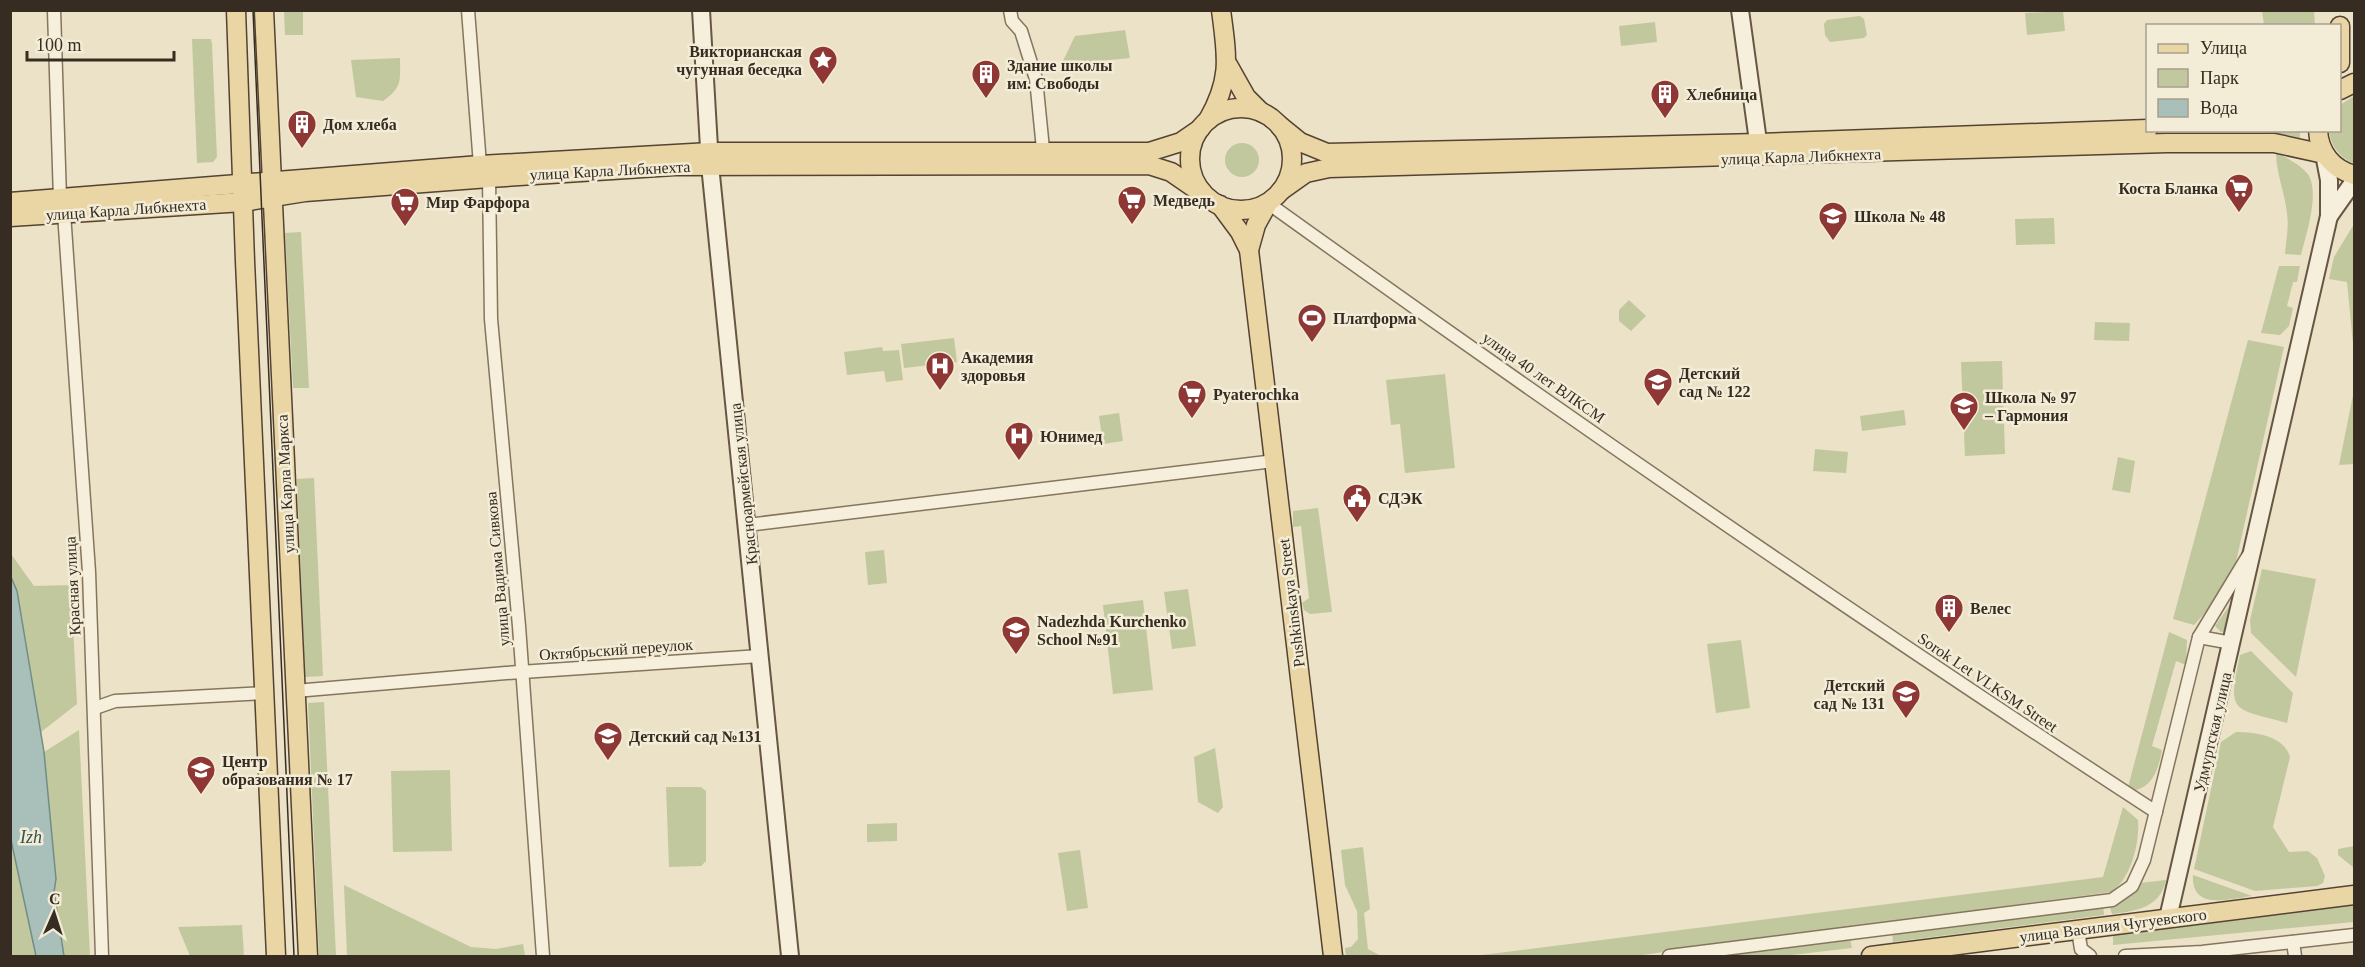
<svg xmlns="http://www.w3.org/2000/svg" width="2365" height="967" font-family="Georgia,serif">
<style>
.green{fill:#c2c89d}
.water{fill:#a9bfb9;stroke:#708d87;stroke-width:1.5}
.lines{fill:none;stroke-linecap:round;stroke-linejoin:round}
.street-casing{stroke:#85755f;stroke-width:15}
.secondary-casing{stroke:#675642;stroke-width:20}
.primary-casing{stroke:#544332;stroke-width:21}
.street{stroke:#f6efdb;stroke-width:12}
.secondary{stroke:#f6efdb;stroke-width:16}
.primary{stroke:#ead6a4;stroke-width:18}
.tram{stroke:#372c21;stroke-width:1.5}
.labels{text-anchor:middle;stroke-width:5;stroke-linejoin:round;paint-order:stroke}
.poi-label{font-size:16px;font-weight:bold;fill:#372c21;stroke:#f3ecd7;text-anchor:start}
.street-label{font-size:16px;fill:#372c21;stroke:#f3ecd7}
.water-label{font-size:18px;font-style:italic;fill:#325554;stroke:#f3ecd7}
</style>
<rect width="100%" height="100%" fill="#ebe2c8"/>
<g class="green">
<path d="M284,11H303V35H285Z"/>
<path d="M2063,11L2065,31L2027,35L2025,13Z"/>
<path d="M2262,11H2314L2315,25H2264Z"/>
<path d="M1860,16L1864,19L1867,35L1864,38L1830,42L1825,35L1824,24L1827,20Z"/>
<path d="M1655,22L1657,42L1621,46L1619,26Z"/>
<path d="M1125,30L1130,58L1061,65L1075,36Z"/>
<path d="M192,39H211L212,44L217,157L213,162L197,163Z"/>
<path d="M400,58C400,80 403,87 383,101L356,97L351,60Z"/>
<path d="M2354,96V164C2340,157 2331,147 2329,131L2340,130V105Z"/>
<path d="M2272,130L2300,131V139L2265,132Z"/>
<circle cx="1242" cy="160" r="17"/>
<path d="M2276,152C2287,158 2299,164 2307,173C2321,190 2306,235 2301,255L2285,254C2286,241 2289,227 2287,214C2285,193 2276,174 2276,152Z"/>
<path d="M2054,218L2055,244L2016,245L2015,219Z"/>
<path d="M2354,224V354L2347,282L2329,279L2334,257Z"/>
<path d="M301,232L309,388H293L285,233Z"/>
<path d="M2279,266H2300L2297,282H2293L2287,306L2293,308L2289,326L2280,335L2261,333Z"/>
<path d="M1629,300L1646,316L1631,331L1619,321V310Z"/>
<path d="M2095,322L2130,323L2129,341L2094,340Z"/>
<path d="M954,338L957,362L904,368L901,344Z"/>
<path d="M2248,340L2284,347L2236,562C2227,587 2212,606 2194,625L2173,619Z"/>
<path d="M882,347L883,351L899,350L903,380L886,382L884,371L847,375L844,352Z"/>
<path d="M2002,361L2005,454L1965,456L1961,362Z"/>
<path d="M1445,374L1455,468L1405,473L1400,424L1391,425L1386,380Z"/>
<path d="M2354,390V464L2339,465Z"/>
<path d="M1904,410L1906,425L1862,431L1860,416Z"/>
<path d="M1119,413L1123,441L1103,444L1099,416Z"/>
<path d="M1815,449L1848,452L1846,473L1813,471Z"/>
<path d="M2118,457L2135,461L2130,493L2112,490Z"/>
<path d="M314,478L323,676L305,677L297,479Z"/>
<path d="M1318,508L1332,612L1310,614L1304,610L1302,603L1309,598L1301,526L1293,527V511Z"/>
<path d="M884,550L887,583L868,585L865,552Z"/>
<path d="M11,554L34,586L71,585L77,704L41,732L17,591L11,577Z"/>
<path d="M2262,569L2316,579L2296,677L2251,633L2250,620Z"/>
<path d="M1188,589L1196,646L1172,649L1164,592Z"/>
<path d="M1143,600L1153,690L1113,694L1103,605Z"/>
<path d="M2232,602L2226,631L2221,632L2215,626Z"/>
<path d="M2169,632L2187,640L2186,665L2176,661L2152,746L2162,750C2158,772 2151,791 2127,791Z"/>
<path d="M1741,640L1750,708L1716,713L1707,644Z"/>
<path d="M2251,651L2293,693L2287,723C2232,708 2227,714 2240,655Z"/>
<path d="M324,702L336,956H319L308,703Z"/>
<path d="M79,730L90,956H64L54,892L56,879L44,752Z"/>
<path d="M2236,732C2256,732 2284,736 2290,757L2273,827L2289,852L2308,851L2317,858L2325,876L2323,883L2317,886L2255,891L2194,869L2221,742Z"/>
<path d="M1215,748L1223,807L1218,813L1198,802L1194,757Z"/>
<path d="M450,770L452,851L393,852L391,771Z"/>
<path d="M666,787H701L706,791V861L701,866L669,867Z"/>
<path d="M2123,807L2138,820C2140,842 2131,880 2111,892L1635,956H1474L2103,877Z"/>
<path d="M897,823V841L867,842V824Z"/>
<path d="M10,840H11L36,956H11Z"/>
<path d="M2354,846V868L2338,855V849Z"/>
<path d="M1363,847L1370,909L1364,913L1368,949L1381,956H1346L1345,948L1351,947L1358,939L1357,911L1345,885L1341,850Z"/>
<path d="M1080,850L1088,908L1067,911L1058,853Z"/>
<path d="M2193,875L2252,896C2229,899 2191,911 2193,875Z"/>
<path d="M2166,880C2160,908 2136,911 2112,914L2109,905L2133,894L2140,883Z"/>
<path d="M344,885L471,947L496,949L523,944L525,955L347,956Z"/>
<path d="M2103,904L2104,915L1893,942L1892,931Z"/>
<path d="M2354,905V922L2113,945V935Z"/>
<path d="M242,925L244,956H190L178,927Z"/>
<path d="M1850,938L1852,948L1783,956H1714Z"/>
</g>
<path class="water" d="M11,577L17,591L44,752L56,879L54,892L64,956H36L11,840Z"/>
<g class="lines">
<g class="street-casing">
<g id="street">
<path d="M54,10L60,199"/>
<path d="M468,10L480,165"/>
<path d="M1010,10L1012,21L1021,31L1036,79L1044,159"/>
<path d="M489,178L491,319L519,626L543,956"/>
<path d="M1268,203C1559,412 1855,616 2156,812"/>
<path d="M64,213L89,572L102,956"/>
<path d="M747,525L1274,461"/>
<path d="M2199,637L2232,643"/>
<path d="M295,691L506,673L760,656"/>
<path d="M95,708L115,701L265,693"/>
<path d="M2078,930L2081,949L2090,956"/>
<path d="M2293,942L2295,956"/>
<path d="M1669,956L2112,900L2132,886L2144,860L2199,637L2248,556"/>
<path d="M2125,956L2202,952L2354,935"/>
</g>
</g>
<g class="secondary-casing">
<g id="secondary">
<path d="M701,10L710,165L790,956"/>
<path d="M1740,10L1760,156"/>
<path d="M2330,215L2354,181"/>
<path d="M2168,918L2329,216V180L2324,154"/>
</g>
</g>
<g class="primary-casing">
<g id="primary">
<path d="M236,10L245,261L276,956"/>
<path d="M264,10L308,956"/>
<path d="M2340,26V63"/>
<path d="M1228,65L1246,97L1261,112"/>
<path d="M2340,90L2354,83"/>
<circle cx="1241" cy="159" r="51"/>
<path d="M1208,120C1232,78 1227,56 1221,10"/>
<path d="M1279,125L1300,142L1327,153L1759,143L2148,129"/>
<path d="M2318,130C2319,153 2333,169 2354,175"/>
<path d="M1282,190L1306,173L1329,168L2167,143H2274L2324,154"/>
<path d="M10,202L480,165L710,152H1149L1181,142L1200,129"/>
<path d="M1220,205L1240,232L1249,250L1333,956"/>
<path d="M10,217L243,202L305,192L489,178L674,166L1149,165L1171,172L1203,194"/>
<path d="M1249,250L1256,225L1268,203"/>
<path d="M1871,956L2354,895"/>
</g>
</g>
<use href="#street" class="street"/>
<use href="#secondary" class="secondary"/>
<use href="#primary" class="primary"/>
<path class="tram" d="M253,10L294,956"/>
</g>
<defs>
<g id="sight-pin" transform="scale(1.5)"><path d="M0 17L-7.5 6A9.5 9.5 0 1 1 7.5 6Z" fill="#8f3734" stroke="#f3ecd7"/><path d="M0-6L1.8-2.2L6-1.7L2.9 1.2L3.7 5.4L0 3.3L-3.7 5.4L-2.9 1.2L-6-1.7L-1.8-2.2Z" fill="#fff"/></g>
<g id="building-pin" transform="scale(1.5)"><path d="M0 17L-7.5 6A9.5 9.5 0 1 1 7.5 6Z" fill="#8f3734" stroke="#f3ecd7"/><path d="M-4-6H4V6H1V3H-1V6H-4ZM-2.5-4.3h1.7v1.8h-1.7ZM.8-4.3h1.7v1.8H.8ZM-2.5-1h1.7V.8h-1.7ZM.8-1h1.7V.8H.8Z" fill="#fff"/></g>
<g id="supermarket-pin" transform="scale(1.5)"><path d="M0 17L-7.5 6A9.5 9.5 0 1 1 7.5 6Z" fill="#8f3734" stroke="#f3ecd7"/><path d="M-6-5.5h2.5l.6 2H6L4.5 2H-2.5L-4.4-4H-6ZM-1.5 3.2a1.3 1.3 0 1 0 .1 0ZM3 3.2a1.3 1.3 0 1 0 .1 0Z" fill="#fff"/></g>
<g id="school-pin" transform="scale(1.5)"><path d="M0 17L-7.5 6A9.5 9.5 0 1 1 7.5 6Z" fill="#8f3734" stroke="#f3ecd7"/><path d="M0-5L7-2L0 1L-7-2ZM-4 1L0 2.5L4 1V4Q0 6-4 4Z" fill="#fff"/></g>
<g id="stadium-pin" transform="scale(1.5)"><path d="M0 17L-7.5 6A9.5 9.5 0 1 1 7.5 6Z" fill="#8f3734" stroke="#f3ecd7"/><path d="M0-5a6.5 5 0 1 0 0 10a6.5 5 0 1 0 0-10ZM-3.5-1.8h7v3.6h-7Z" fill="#fff"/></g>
<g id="hospital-pin" transform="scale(1.5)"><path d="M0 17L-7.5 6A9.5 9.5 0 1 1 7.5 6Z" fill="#8f3734" stroke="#f3ecd7"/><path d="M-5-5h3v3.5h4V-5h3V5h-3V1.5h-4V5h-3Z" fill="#fff"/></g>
<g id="civic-pin" transform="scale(1.5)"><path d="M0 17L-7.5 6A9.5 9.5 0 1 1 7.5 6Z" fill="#8f3734" stroke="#f3ecd7"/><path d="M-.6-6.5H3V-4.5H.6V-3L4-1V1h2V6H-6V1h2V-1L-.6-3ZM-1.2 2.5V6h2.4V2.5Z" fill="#fff"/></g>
</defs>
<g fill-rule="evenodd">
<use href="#sight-pin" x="823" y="60"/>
<use href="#building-pin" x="986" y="74"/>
<use href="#building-pin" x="1665" y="94"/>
<use href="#building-pin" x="302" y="124"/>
<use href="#supermarket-pin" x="2239" y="188"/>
<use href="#supermarket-pin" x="1132" y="200"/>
<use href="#supermarket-pin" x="405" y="202"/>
<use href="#school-pin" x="1833" y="216"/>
<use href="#stadium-pin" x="1312" y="318"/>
<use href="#hospital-pin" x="940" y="366"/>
<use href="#school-pin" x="1658" y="382"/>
<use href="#supermarket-pin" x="1192" y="394"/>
<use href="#school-pin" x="1964" y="406"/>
<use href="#hospital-pin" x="1019" y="436"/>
<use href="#civic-pin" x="1357" y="498"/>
<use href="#building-pin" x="1949" y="608"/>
<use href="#school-pin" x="1016" y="630"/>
<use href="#school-pin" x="1906" y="694"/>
<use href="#school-pin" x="608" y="736"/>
<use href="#school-pin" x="201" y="770"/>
</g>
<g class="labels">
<g class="poi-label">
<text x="802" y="57" text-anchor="end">Викторианская<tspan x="802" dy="18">чугунная беседка</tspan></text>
<text x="1007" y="71">Здание школы<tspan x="1007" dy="18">им. Свободы</tspan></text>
<text x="1686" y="100">Хлебница</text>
<text x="323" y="130">Дом хлеба</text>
<text x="2218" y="194" text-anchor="end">Коста Бланка</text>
<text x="1153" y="206">Медведь</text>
<text x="426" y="208">Мир Фарфора</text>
<text x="1854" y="222">Школа № 48</text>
<text x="1333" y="324">Платформа</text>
<text x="961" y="363">Академия<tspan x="961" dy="18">здоровья</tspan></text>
<text x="1679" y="379">Детский<tspan x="1679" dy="18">сад № 122</tspan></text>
<text x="1213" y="400">Pyaterochka</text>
<text x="1985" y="403">Школа № 97<tspan x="1985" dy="18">– Гармония</tspan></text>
<text x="1040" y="442">Юнимед</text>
<text x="1378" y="504">СДЭК</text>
<text x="1970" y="614">Велес</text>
<text x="1037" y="627">Nadezhda Kurchenko<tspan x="1037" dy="18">School №91</tspan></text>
<text x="1885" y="691" text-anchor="end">Детский<tspan x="1885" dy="18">сад № 131</tspan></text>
<text x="629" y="742">Детский сад №131</text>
<text x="222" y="767">Центр<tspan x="222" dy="18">образования № 17</tspan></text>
</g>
<g class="street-label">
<text transform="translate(1801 156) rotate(-2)" y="6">улица Карла Либкнехта</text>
<text transform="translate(610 170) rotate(-3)" y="6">улица Карла Либкнехта</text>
<text transform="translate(126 209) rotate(-4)" y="6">улица Карла Либкнехта</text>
<text transform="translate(1544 377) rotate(35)" y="6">улица 40 лет ВЛКСМ</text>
<text transform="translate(285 484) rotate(-93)" y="6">улица Карла Маркса</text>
<text transform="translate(743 484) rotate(-96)" y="6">Красноармейская улица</text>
<text transform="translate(497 569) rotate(-95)" y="6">улица Вадима Сивкова</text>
<text transform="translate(72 586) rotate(-93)" y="6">Красная улица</text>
<text transform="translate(1291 603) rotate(-97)" y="6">Pushkinskaya Street</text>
<text transform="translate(616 649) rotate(-4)" y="6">Октябрьский переулок</text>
<text transform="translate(1988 682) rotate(34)" y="6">Sorok Let VLKSM Street</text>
<text transform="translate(2212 732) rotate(-77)" y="6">Удмуртская улица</text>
<text transform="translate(2113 925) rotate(-7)" y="6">улица Василия Чугуевского</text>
</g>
<g class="water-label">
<text x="31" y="843">Izh</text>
</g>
</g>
<rect width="2365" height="967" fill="none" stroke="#372c21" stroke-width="24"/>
<rect x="2146" y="24" width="195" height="108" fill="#f3ecd7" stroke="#a89f8e" stroke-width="1.5"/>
<rect x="2158" y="44" width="30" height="9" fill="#ead6a4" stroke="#a89f8e" stroke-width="1.5"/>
<text x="2200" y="54" font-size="18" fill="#372c21">Улица</text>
<rect x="2158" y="69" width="30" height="18" fill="#c2c89d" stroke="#a89f8e" stroke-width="1.5"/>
<text x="2200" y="84" font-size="18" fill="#372c21">Парк</text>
<rect x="2158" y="99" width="30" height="18" fill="#a9bfb9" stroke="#a89f8e" stroke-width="1.5"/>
<text x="2200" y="114" font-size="18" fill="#372c21">Вода</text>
<g transform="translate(54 913) rotate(3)" stroke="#f3ecd7" stroke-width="4.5" paint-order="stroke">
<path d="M0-4.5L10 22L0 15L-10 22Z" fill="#372c21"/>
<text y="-9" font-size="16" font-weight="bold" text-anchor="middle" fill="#372c21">С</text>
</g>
<path d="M27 51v9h147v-9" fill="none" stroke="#372c21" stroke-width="3"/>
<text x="36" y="51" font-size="18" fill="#372c21" stroke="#f3ecd7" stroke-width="4.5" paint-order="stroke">100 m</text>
</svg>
